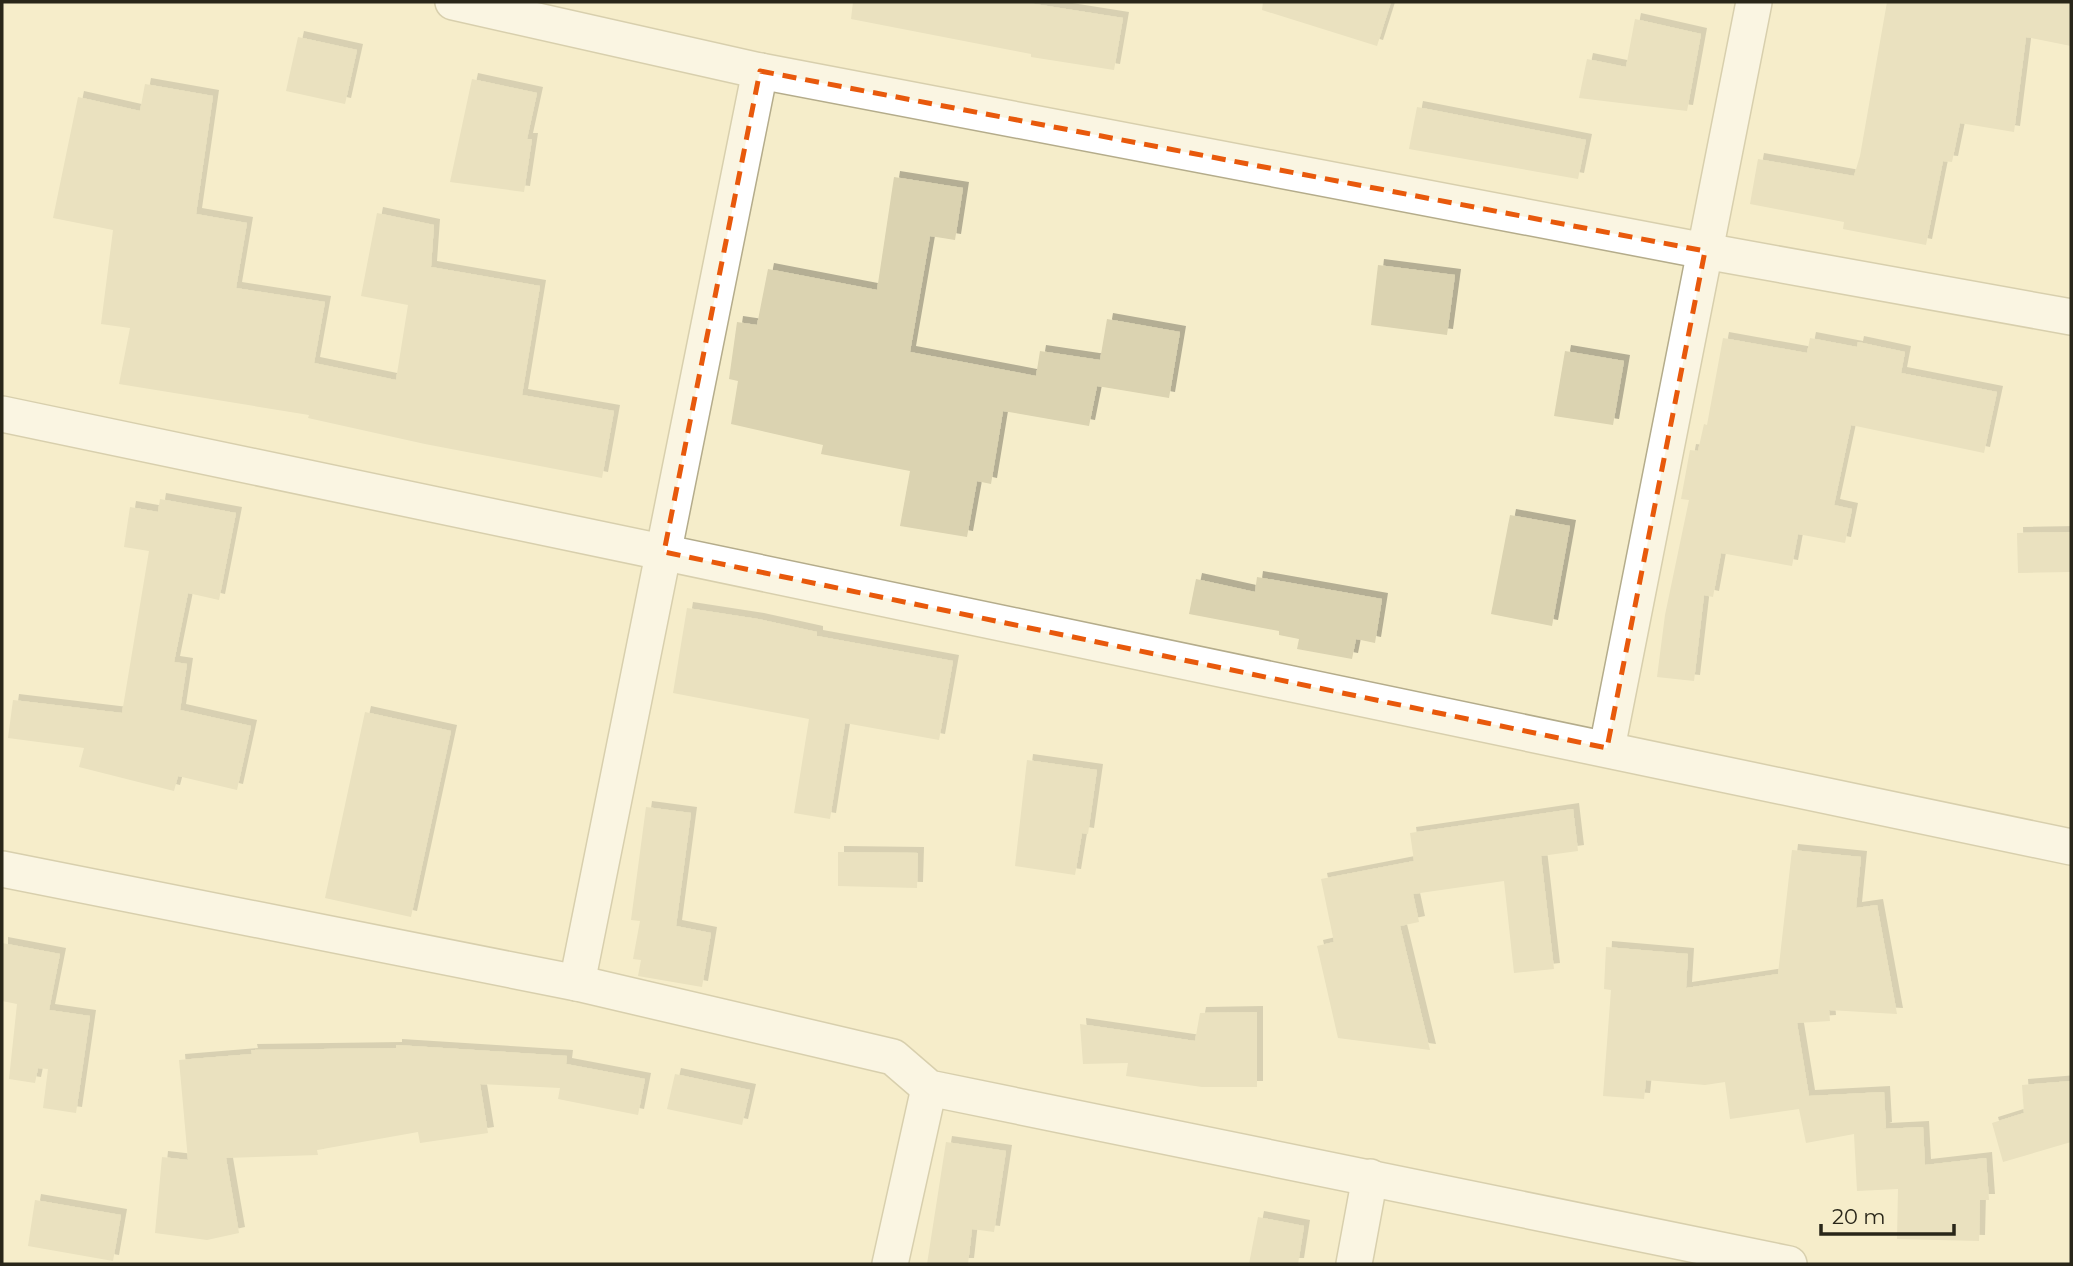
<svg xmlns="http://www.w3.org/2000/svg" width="2073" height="1266" font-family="Montserrat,sans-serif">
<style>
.building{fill:#dbd3b1;filter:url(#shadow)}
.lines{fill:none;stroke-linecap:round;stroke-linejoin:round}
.street-casing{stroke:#b4ac8b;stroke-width:38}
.street{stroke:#fff;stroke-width:35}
.marked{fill:none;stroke:#e8590c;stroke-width:5;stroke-dasharray:14 9;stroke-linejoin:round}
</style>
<defs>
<filter id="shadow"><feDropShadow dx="6" dy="-6" stdDeviation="0" flood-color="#0004"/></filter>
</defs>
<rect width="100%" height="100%" fill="#f5edca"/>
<g class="building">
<path d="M853,2H1022L1123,18L1114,70L1031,57V54L851,19Z"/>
<path d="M1263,2H1391L1377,46L1262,10Z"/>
<path d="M1887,2H2071V46L2026,37L2014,132L1960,123L1952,162L1943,161L1926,245L1843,229L1844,222L1750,204L1758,159L1854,176L1860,156Z"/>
<path d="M1635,19L1701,34L1687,111L1579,98L1587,59L1626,67Z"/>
<path d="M298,37L357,50L345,104L286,91Z"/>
<path d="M472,79L537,93L527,139H532L524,192L450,182Z"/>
<path d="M145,84L213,96L196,214L247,223L236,288L325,302L314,363L396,380L408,305L361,296L377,213L434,225L431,267L540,286L522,395L614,411L602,478L425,444L308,418L309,415L119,384L130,328L101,324L113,230L53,218L78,97L140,111Z"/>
<path d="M1417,107L1586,140L1578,179L1409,149Z"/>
<path d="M894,177L963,188L955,240L930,236L910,352L1036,376L1040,351L1100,360L1107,319L1180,332L1169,398L1097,386L1089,426L1003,411L991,484L977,481L967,537L900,526L910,471L821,454L823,445L731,424L738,381L729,379L737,322L757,325L768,269L877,290Z"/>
<path d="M1378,265L1455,275L1447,335L1371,325Z"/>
<path d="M1723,338L1807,353L1810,338L1857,347L1858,342L1905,352L1901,373L1997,392L1984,453L1851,425L1834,505L1852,509L1845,543L1798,534L1792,566L1721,553L1713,597L1704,595L1694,681L1657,677L1665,615L1689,500L1681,499L1690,450L1698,451L1704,424L1707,425Z"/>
<path d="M1565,351L1624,361L1613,425L1554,416Z"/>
<path d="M160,499L236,513L219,600L188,593L174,662L187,664L180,710L251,726L237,790L178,776L174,791L79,767L84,748L8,738L13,700L122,713L149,551L124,547L130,507L158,512Z"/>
<path d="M1510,515L1570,526L1552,626L1491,614Z"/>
<path d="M2071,532V572L2018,573L2017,533Z"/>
<path d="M1257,577L1382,599L1375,643L1356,639L1352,659L1297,649L1299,639L1279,635V631L1189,614L1196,579L1255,592Z"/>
<path d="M687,608L758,619L817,632V636L953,661L939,740L845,723L830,819L794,813L809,719L673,693Z"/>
<path d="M365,712L451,731L411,917L325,898Z"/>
<path d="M1027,760L1097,770L1088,834L1082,833L1075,875L1015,866Z"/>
<path d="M646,807L691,813L676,926L711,933L702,987L638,976L641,960L633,959L640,921L631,920Z"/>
<path d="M1573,809L1578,851L1541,856L1554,969L1514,973L1504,881L1413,894L1419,922L1400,926L1430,1050L1338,1038L1317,946L1334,942L1321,879L1414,861L1410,833Z"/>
<path d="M1792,850L1861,857L1856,908L1877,905L1897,1014L1829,1010L1830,1021L1797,1023L1809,1096L1884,1092L1886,1128L1883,1129L1923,1127L1925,1165L1986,1158L1989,1200H1980L1979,1241L1897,1239L1898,1189L1857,1191L1854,1134L1806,1143L1799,1109L1730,1119L1725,1082L1705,1085L1646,1080L1644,1099L1603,1096L1611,990L1604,989L1606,947L1688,954L1686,988L1778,974Z"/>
<path d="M838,852L918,853L917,888L838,886Z"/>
<path d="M2,943L60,954L49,1010L90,1016L76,1113L43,1108L48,1069L38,1068L35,1083L9,1079L17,1004L2,1001Z"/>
<path d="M1257,1012V1087H1202L1126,1076L1128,1063L1083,1064L1080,1024L1195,1041L1200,1013Z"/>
<path d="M396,1045L567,1056L566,1064L645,1079L638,1115L558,1099L560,1088L480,1084L488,1133L420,1143L418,1132L317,1150L318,1155L226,1158L239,1233L207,1240L155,1233L162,1157L188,1160L179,1060L252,1054L251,1050L396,1048Z"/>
<path d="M675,1074L750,1090L742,1125L667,1109Z"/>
<path d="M2071,1081V1142L2003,1162L1992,1123L2024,1113L2022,1085Z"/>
<path d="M946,1142L1006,1151L994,1232L972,1229L968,1264H927Z"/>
<path d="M35,1200L121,1215L113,1261L28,1246Z"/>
<path d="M1258,1217L1304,1226L1298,1264H1249Z"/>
</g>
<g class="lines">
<g class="street-casing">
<g id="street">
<path d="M453,2L760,71L1705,251L2071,317"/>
<path d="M2,414L2071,847"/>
<path d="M1607,748L1754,2"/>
<path d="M2,869L577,983L893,1057L929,1088L1789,1264"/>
<path d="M577,983L760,71"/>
<path d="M890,1264L929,1088"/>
<path d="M1354,1264L1370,1177"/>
</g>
</g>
<use href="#street" class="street"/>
</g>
<path d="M0 0H2073V1266H0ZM760,71L1705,251L1607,748L664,552Z" fill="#f5edca" fill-opacity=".55" fill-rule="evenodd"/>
<path class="marked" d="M760,71L1705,251L1607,748L664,552Z"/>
<rect width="2073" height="1266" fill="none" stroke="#292619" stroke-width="7"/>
<path d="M1821 1224v10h133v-10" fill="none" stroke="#292619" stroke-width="3.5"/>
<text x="1832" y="1224" font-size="21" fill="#292619" stroke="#f5edca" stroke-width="5" paint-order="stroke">20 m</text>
</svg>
